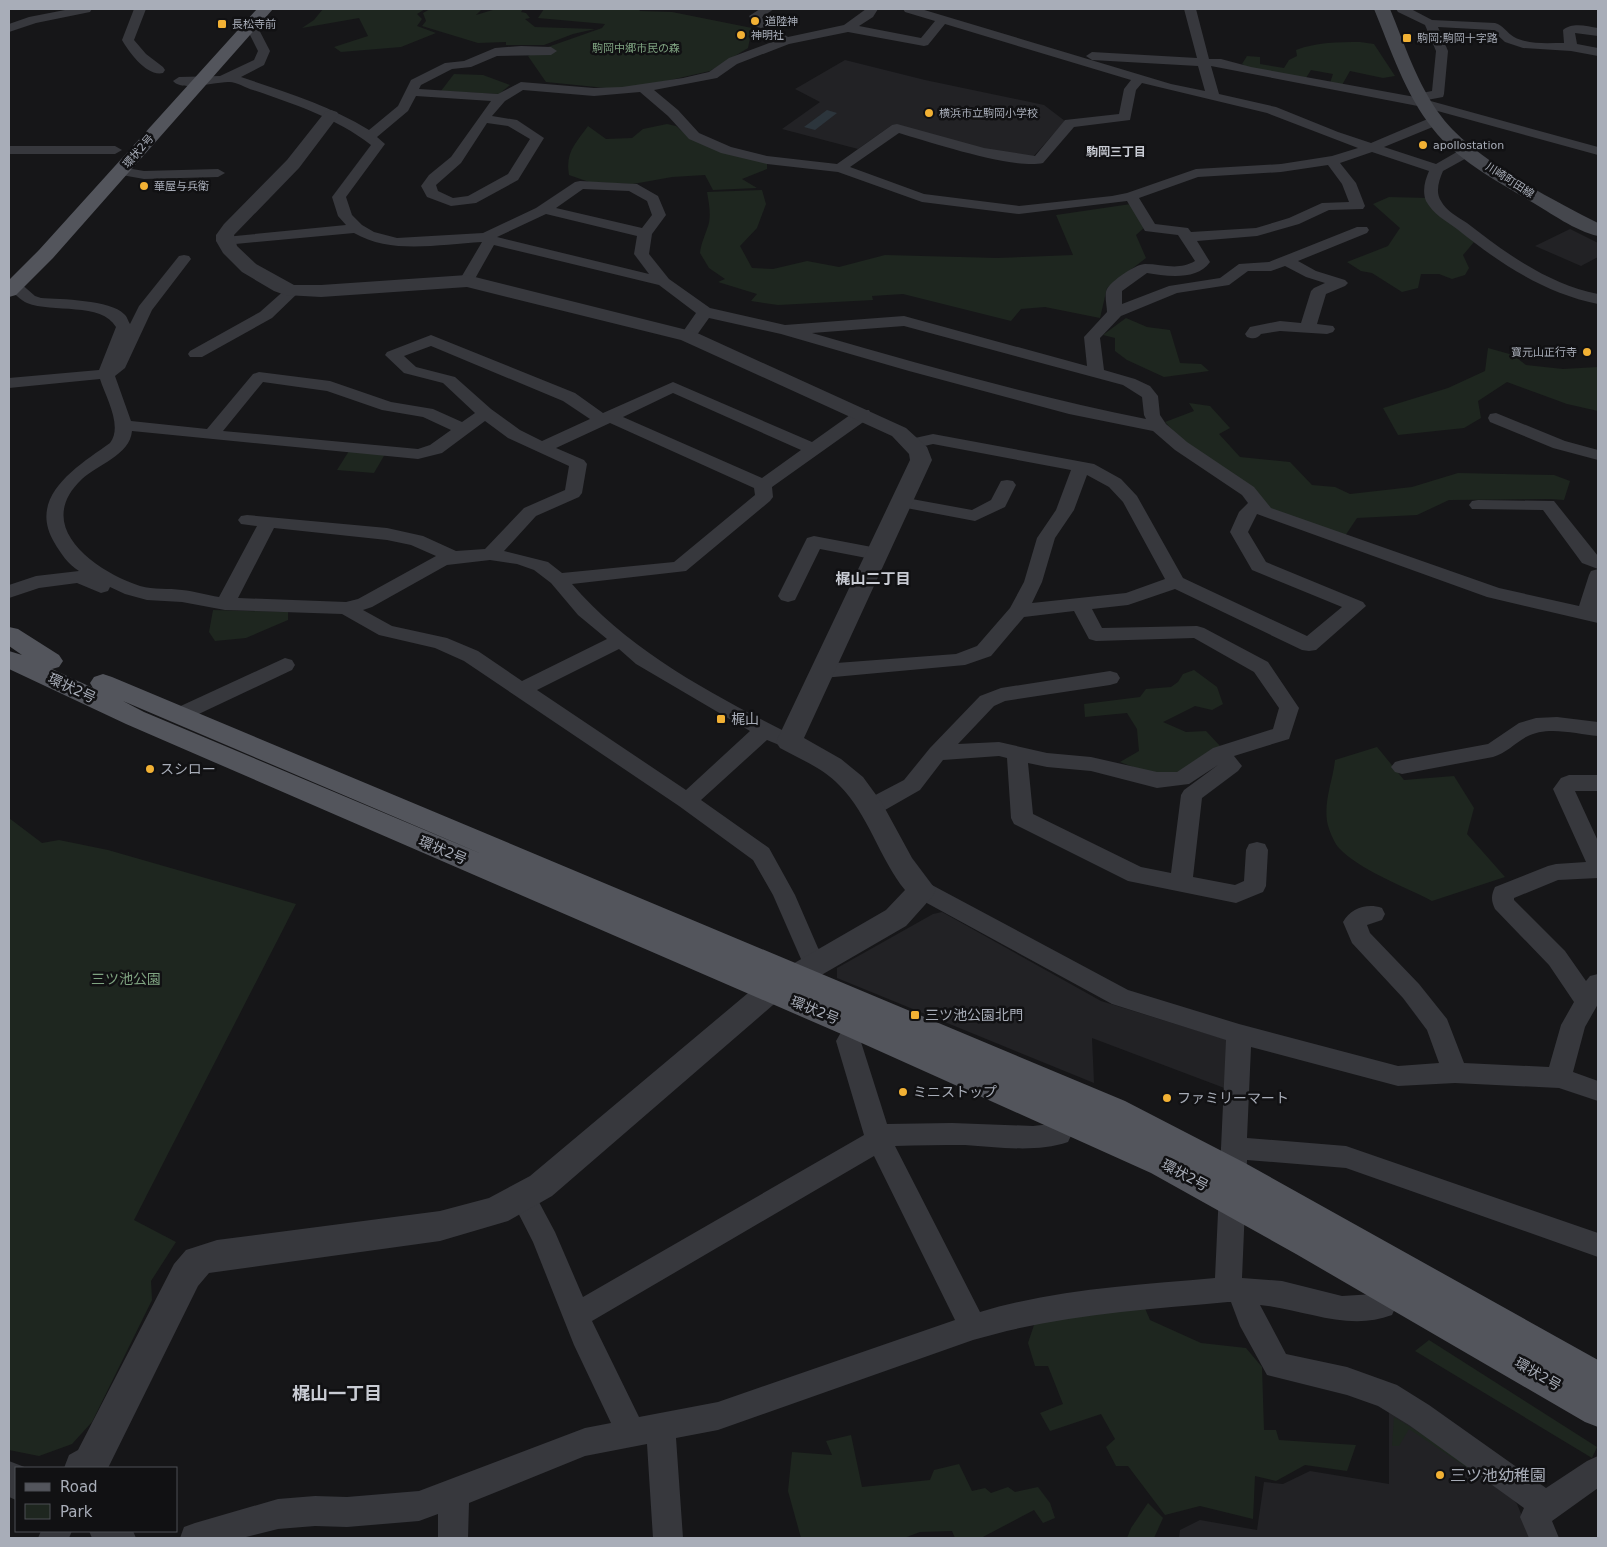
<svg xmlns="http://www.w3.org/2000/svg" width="1607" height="1547" font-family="'DejaVu Sans','Noto Sans JP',sans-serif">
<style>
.built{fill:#222225}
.green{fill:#1e261f}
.water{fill:#2c353c}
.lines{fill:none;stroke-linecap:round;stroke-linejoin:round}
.minor{fill:#37383d;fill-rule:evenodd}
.tertiary{fill:#37383d;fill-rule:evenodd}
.secondary{fill:#45474d;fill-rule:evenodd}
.primary{fill:#53555c;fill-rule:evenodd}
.poi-dot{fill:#f2b134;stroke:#111113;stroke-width:2}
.labels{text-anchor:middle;stroke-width:5;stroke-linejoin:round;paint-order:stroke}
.far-poi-label{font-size:11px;fill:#a8adb8;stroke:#111113;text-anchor:start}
.far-park-label{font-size:11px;fill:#7fa381;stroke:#111113}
.far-street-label{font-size:11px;fill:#a8adb8;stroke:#111113}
.far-neighbourhood-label{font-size:12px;font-weight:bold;fill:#c9ccd4;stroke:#111113}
.street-label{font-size:14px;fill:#a8adb8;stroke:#111113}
.poi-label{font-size:14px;fill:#a8adb8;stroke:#111113;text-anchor:start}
.park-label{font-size:14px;fill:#7fa381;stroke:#111113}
.neighbourhood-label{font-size:15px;font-weight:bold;fill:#c9ccd4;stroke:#111113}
.near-poi-label{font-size:16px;fill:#a8adb8;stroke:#111113;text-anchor:start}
.near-neighbourhood-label{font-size:18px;font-weight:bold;fill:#c9ccd4;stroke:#111113}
</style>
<rect width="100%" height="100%" fill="#161618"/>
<g class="built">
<path d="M845,60L925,80L1044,105L1065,121L1032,158L1006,155L892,125L858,149L782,129L820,102L795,89Z"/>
<path d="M1570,229L1598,243V257L1581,266L1535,246Z"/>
<path d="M942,912L1101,1001L1231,1041L1227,1089L1092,1038L1094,1083L837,978V968L933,914Z"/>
<path d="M1389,1411L1497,1479L1517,1504L1531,1538H1179L1180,1530L1200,1520L1257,1530L1264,1482L1283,1484L1310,1471L1389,1484Z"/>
</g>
<g class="green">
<path d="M323,9H425L417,14L422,19L417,26L436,33L401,47L341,52L334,47L368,36L359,18L302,28L314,20Z"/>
<path d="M430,9H482L476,15L496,9H523L521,12L526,13L530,18L525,19L535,27L595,29L573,34L544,45H506V42L478,43L422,26L426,21L423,13Z"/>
<path d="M544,9H638L640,11L672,12L752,28L748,48L710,71L666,81L616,89L546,82L528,56L545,48L602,28L605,24L538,18Z"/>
<path d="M1360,42L1374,44L1395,76L1383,78L1350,71L1342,85L1330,83L1333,74L1311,70L1306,78L1248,68L1242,64L1247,56L1260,57V64L1284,68L1289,60L1297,56L1296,50C1317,42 1338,42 1360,42Z"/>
<path d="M454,74L483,75L510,85L499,94L441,91Z"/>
<path d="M667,124L676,126L690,138L767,163V169L742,179L757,188L713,190L705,175L672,177L633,184L589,182L569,175C565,152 576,143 588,126L606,139L632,138L643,129Z"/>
<path d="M762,190L766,204L757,228L740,246L752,268L773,269L807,261L839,267L885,255L997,258L1073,255L1056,215L1131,204L1145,227L1136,235L1146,258L1107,288L1100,318L1045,307L1021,309L1011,321L903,294L872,296L873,300L778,305L751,301L757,294L718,282L725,279L709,268L700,253C701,244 704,238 707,229C712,218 709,204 707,192Z"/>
<path d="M1389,197L1428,198L1429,203L1474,242L1463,255L1469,268L1465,275L1452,279L1439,274H1421L1418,288L1402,292L1372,273L1361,271L1347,262L1388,246L1400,228L1373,204Z"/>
<path d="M1126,318L1147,327L1170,330L1180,363L1201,364L1209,371L1164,377L1127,360L1115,351V338L1103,335Z"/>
<path d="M1488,348L1513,355L1526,365L1563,369L1598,367V411L1567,404L1507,382L1478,401L1481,418L1464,428L1398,435L1383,408L1448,388L1485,371Z"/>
<path d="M1189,403L1210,406L1230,428L1219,434L1240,457L1290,462L1312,485L1335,487L1350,494L1412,487L1458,473L1554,475L1570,481L1564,500L1550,499L1449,500L1417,515L1357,518L1345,536L1274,512L1179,437L1165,422L1194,411Z"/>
<path d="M349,451L385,454L374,473L337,470Z"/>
<path d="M213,610L288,612V620L246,638L215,641L209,632Z"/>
<path d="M1194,670L1217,687L1223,704L1212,710L1195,706L1163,722L1186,732L1206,731L1220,746C1209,753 1197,766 1185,770C1164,777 1139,770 1120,762L1139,751L1137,729L1127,713L1085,717L1084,704L1140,697L1146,689L1171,687L1178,682L1183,674Z"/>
<path d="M1377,747L1404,780L1454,776L1474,808L1467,834L1505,877L1432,901C1406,887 1359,870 1339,848C1334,843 1328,828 1327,821C1324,800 1333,780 1335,760Z"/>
<path d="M9,818L42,843L59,840L108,850L296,904L134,1220L176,1242L151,1281L152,1300L92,1422L72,1444L39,1456L9,1450Z"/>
<path d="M1144,1306L1150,1320L1201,1343L1246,1348L1262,1367L1264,1430H1276L1279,1440L1356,1445L1347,1471L1305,1465L1276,1481L1255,1476L1253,1519L1200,1506L1165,1515L1128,1466H1116L1106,1447L1115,1439L1101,1414L1050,1431L1040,1413L1063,1404L1048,1366H1035L1028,1343L1036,1319Z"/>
<path d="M1429,1340L1597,1447L1592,1458L1415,1351Z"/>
<path d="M1394,1417L1472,1464L1469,1469L1409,1429L1399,1446H1392Z"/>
<path d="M851,1435L862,1487L930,1480L934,1470L959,1464L972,1491L985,1488L991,1493L1008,1487L1015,1492L1038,1487L1050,1503L1055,1518L1043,1523L1034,1510L981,1538H955L952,1531L920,1532L904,1538H801L788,1491L792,1452L832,1455L826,1441Z"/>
<path d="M1148,1503L1163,1518L1154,1538H1127L1131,1528Z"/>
</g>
<path class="water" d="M827,110L837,113L815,130L804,127Z"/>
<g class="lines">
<g class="minor">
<path d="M70,9H92L90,12L36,23L9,32V24L29,17Z"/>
<path d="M134,9H146L134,40L146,54L163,67L165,70L163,73C147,77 129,52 122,40Z"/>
<path d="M760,9H774L762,17L763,20L788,37L844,25L866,9H878L873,17L859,26L921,38L935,21L905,12L903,9H921L1171,84L1205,91L1198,66L1092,60L1086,56L1092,52L1197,58L1184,9H1196L1209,59H1221L1251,67L1415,97L1416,94L1432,91L1436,51L1425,25L1398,12L1396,9H1411L1432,20L1495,23C1503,25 1507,33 1514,37C1529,45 1548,43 1564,43L1563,30C1572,22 1587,26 1598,28V36L1575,33L1577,44L1598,48V56L1571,51L1523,48L1505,42L1492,30L1438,27L1448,51L1444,94L1443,97L1427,100L1598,147V155L1423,107L1211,66L1219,94L1276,107L1338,132L1371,143L1430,118H1440L1442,121L1440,124L1384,147L1436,164L1462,149H1472L1474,152L1472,155L1443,171C1439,180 1435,192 1441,201C1446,211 1458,217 1467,223C1507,254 1548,284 1598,294V304C1544,293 1499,263 1457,229C1446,221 1433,214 1426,201C1422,191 1425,180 1429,171L1372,152L1340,163L1356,183L1365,206L1363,209L1329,210L1299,224L1257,236L1197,241L1210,262C1197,281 1166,276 1147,273L1122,291V304L1169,286L1220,278L1239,264L1269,262L1357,227H1367L1369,230L1367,233L1298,261L1316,271L1345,280L1348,283L1345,286L1326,294L1317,324L1333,326L1335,329L1333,332L1327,334L1280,331L1261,334C1257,339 1253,339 1247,337L1245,334L1250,327L1280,321L1301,323L1311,291L1314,288L1325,283L1306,277L1285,266L1271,271H1248L1229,285L1177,293L1121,316L1100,338L1104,370L1135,379L1150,386L1158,396L1160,415L1166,424L1187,442L1254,487L1271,508L1499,588L1579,606L1589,575L1591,571L1598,569V623L1487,597L1257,514L1248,532L1266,562L1363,602L1366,606L1316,650L1309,651L1302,650L1175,589L1128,605L1092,609L1102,628L1197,626L1204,628L1268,662L1299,708L1289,739L1234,756L1242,766L1238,771L1202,798L1193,877L1235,885L1244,881L1246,850L1249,844L1257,842L1265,844L1268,850L1266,886L1263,892L1236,903L1128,881L1014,824L1011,818L1007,758L999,756L943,760L920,790L878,814L870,816L862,814L859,808L862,802L904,780L930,748L980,696L1001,688L1110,671L1117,673L1120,678L1117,683L1110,685L1005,701L994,706L958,744L999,742L1047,753L1091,757L1157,772H1177L1213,748L1273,729L1279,708L1254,672L1194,638L1096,641L1089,639L1074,611L1024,617L991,656L965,665L823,678L816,676L813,671L816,666L823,664L956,654L977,646L1010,608L1024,582L1037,538L1056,510L1071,470L933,444L912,449L906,448L903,444L906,440L933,434L1094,464L1121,479L1137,496L1183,578L1307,636L1342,607L1252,570L1230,532L1239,512L1248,503L1242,495L1175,450L1153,431L1069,414L909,371L781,334L709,318L694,339H682L680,336L696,313L659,285L494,245L472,284H462L459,281L482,242C440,244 392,255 354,233L225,245L220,244L218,241L220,238L225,237L346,225L338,216L332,197L371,145C336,118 294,104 253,90C246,88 235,81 228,82C215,82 182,92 173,81L179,77L220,76L254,60L258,51L245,25L247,22H255L270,51L264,65L241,77C285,92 329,105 369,130L398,106L411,80L445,63L464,61L495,48L521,46L551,47L557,51L551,55L497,56L471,67L452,69L421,85L419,89L498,94L521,82L594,88L622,87L683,78L709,72L729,58L777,40L754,25L749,16ZM945,24L1131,80L1124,89L1119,114L1065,120L1035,156L984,148L897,124L892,125L837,164L767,156L731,147L699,133L678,110L654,90L717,78L737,64L789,44L848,32L924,46L928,45ZM1142,83L1267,113L1358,148L1332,156L1281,164L1196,169L1127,193L1112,196L1019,206L924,194L850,167L899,133C929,142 1015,170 1043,163L1074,127L1130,120L1136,90ZM523,90L594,96L640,92L668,116L689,139L721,153L767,164L838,172L922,202L1019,214L1127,201L1145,231L1178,235L1195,261C1178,271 1163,264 1145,264C1136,264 1111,281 1107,289C1104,295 1107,306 1107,312L1084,337L1087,366L904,316L785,325L710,308L669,279L649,254L652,234L666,215L658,196L637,184L580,181L575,182L536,208L483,233L397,238L374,232L362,225L352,215L346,197L385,144L377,137L408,111L416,96L491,101L451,157L429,175L421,186L427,197L451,206L476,203L518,180L544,138L517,120L492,116L505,101ZM487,123L508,126L530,139L508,174L468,196L453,198L438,191L436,185L461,163ZM1328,165L1342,184L1349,202L1322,203L1289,218L1256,228L1191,232L1188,228L1155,224L1139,198L1198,177L1281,172ZM583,189L629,191L647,201L652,215L642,228L556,208ZM546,214L637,236L634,254L649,274L497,237ZM904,326L1123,385L1142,397L1144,415L1146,419C1033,396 922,365 812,333ZM1087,475L1109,487L1123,502L1165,579L1126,593L1032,603L1042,582L1055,538L1074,510ZM1028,763L1047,767L1091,771L1157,788L1189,784L1218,765L1184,790L1181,795L1171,873L1141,867L1033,814Z"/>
<path d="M9,146H115L122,150L115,154H9Z"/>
<path d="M121,167L144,171L218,169L225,173L218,177L144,179L116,174L114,171Z"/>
<path d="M184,255L189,256L191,259L152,310L125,368L115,376L131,421L207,429L253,374L259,372L330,381L391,402L433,409L462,422L475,413L443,383L404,373L385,355L387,352L431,335L575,393L603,413L673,382L812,442L857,410H869L871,414L869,418L772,487L773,497L770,501L686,571L572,584C631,653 717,697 796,737L799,742L796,747L789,749L767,740L701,800L769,848L795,895L818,948L830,962L826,969L818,971L810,969L801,959L773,895L753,860L679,806L464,661L435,648L379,635L342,614L225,610L182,602L147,600L125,594L110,587L108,591L101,593L77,583L39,588L9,598V585L36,576L79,571C68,564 61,554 54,542C27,496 78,466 110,443C123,426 106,398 100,379L9,388V378L99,370L116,327C102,302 52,313 27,303C20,300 14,293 9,288V282H19L35,296L41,298C60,299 111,300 124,314C127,316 128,321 130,324L139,306L179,256ZM431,346L563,401L590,419L542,441L520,430L491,409L455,377L416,367L404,356ZM263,382L327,391L382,410L423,417L451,430L430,445L418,449L223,431ZM673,393L801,450L762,478L623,417ZM485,421L508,438L569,466L565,490L524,508L485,549L456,551L423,536L387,528L247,515L241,516L238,520L241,524L257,526L219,597C207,595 194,591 182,590C168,588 154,590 140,586C97,572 31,527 82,479C97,465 130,455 132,431L418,459L442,453ZM610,423L754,488L755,495L674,562L562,573L548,562L504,551L536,516L579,497L582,493L587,464L584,460L556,448ZM274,528L387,540L411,545L436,556L358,599L346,602L238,598ZM490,560L517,564L534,570L551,583L578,615L607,639L522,681L478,651L447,638L392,626L363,610L372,607L447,565ZM619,649L636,664L750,731L686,790L537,690Z"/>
<path d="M292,286L297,288L300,291L272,318L202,357H190L188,354L190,351L260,312L287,288Z"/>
<path d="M1496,413L1565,441L1598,450V460L1553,448L1490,422L1488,418L1490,414Z"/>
<path d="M1007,480L1013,481L1016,485L1005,507L975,521L901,507L895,506L892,502L895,498L901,497L972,510L991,500L1001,481Z"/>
<path d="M1478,500L1554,501L1598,556V569L1582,563L1543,510L1472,509L1469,505L1472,501Z"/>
<path d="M814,536L877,548L884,550L886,554L884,558L877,560L820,549L795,600L788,602L781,600L778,596L807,538Z"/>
<path d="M285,658L292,660L295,665L292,670L186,720L179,722L172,720L169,715L172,710Z"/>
<path d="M1557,717L1598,722V736C1576,734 1547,725 1526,737C1514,744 1506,753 1493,757L1402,774L1395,772L1391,767L1395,762L1402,760L1488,744L1519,723L1536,718Z"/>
<path d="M1569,775H1598V791H1575L1598,841V878L1558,880L1514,898V900L1565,951L1586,981L1590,976L1598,974V1004L1585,1027L1573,1072L1598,1081V1101L1559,1088L1455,1083L1398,1086L1251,1047L1247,1138L1346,1146L1598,1233V1257L1346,1168L1247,1160L1242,1278L1282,1281L1342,1296L1374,1294L1379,1281L1389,1277L1399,1281L1403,1290L1392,1315C1348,1332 1304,1309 1260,1305L1286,1354L1347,1367L1397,1385L1429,1405L1546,1488L1587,1461L1598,1456V1488L1552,1521L1559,1538H1529L1520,1517L1524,1508L1409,1425L1378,1406L1347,1395L1267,1375L1240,1326L1231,1302H1228C1141,1310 1057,1315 973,1340L718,1430L676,1438L683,1538H653L647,1444L585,1456L469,1503L468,1538H438V1514L419,1521L347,1527L315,1526L278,1529L242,1538H180L184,1527L195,1523L278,1499L315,1496L347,1497L419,1491L585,1428L611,1423L574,1345L533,1242L510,1197L514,1189L523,1185L532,1189L555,1232L583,1297L864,1135L836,1041L848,1020L857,1017L866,1020L869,1027L861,1042L887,1124L952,1123L1033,1126L1051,1124L1063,1099L1072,1096L1081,1099L1085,1107L1068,1142C1036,1153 998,1147 965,1145C941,1145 918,1145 895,1146L980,1312C1056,1289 1136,1285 1215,1278L1226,1040L1112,1004L914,896L911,890L914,884L922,881L930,884L1128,990L1239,1024L1398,1066L1439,1063L1427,1030L1403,998L1352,943L1343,922C1351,908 1367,903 1382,908L1385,914L1382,920L1367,925L1370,933L1419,984L1447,1019L1464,1063L1549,1067L1561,1025L1574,1002L1549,965L1495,909C1491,901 1491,895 1495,887L1548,866L1556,864L1586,862L1553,789L1561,778ZM874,1156L955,1320L718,1402L639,1417L592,1321Z"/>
<path d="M41,1531H72L69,1538H38Z"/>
<path d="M89,1531H133L136,1538H92Z"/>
</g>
<g class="tertiary">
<path d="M331,110L337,112L339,115L299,168L234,235L237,246L256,264L294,285H321L467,275L695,332L906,428L927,447L932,460L804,738L841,759L863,777L882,803L912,858L936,890L932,897L906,926L780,999L552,1196L508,1221L440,1241L209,1273L198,1286L108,1468H64L69,1455L78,1450L174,1264L186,1250L217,1240L440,1211L489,1198L530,1176L760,983L886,910L905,890C879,858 869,815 839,785C823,768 800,759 780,748L776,742L910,460L909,454L892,436L681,340L467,287L321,297L285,295L274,291L242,272L223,253L216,241V235L224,224L287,160L325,112Z"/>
<path d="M9,1461L27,1468H16V1500L9,1497Z"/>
</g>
<path class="secondary" d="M1374,9H1390C1405,45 1417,84 1441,116C1471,157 1552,200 1598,223V236C1575,231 1551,213 1530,201C1497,181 1457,160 1433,129C1405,94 1391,50 1374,9Z"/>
<g class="primary">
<path d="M257,9H273L53,258L16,295L9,297V280L39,250Z"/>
<path d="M9,627L18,629L59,655L63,661L59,667L52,669L93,688L90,683L94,677L103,674L112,677L1125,1101L1245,1163L1598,1360V1427L1585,1422L1296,1254L1151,1173L846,1036L126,724L9,669V651L22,655L9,646ZM123,701L484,855L144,712Z"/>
</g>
</g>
<g class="poi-dot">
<circle cx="755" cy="21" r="5"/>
<rect x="217" y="19" width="10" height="10" rx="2.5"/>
<circle cx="741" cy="35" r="5"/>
<rect x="1402" y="33" width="10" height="10" rx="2.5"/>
<circle cx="929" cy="113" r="5"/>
<circle cx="1423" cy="145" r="5"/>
<circle cx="144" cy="186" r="5"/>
<circle cx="1587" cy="352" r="5"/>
<rect x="716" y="714" width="10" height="10" rx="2.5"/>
<circle cx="150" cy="769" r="5"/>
<rect x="910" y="1010" width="10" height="10" rx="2.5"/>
<circle cx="903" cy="1092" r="5"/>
<circle cx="1167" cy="1098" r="5"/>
<circle cx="1440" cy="1475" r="5"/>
</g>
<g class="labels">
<g class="far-poi-label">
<text x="765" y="25">道陸神</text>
<text x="232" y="28">長松寺前</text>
<text x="751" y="39">神明社</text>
<text x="1417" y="42">駒岡;駒岡十字路</text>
<text x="939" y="117">横浜市立駒岡小学校</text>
<text x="1433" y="149">apollostation</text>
<text x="154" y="190">華屋与兵衛</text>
<text x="1577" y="356" text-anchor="end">寶元山正行寺</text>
</g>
<g class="far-park-label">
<text x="636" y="52">駒岡中郷市民の森</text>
</g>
<g class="far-street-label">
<text transform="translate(138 151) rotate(-49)" y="4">環状2号</text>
<text transform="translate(1510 180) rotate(33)" y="4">川崎町田線</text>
</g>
<g class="far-neighbourhood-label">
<text x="1116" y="156">駒岡三丁目</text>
</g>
<g class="street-label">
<text transform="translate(72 688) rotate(25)" y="5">環状2号</text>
<text transform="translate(443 850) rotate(23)" y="5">環状2号</text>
<text transform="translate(815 1010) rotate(22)" y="5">環状2号</text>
<text transform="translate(1185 1175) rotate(28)" y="5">環状2号</text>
<text transform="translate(1538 1374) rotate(30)" y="5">環状2号</text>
</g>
<g class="poi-label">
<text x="731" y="724">梶山</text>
<text x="160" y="774">スシロー</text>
<text x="925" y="1020">三ツ池公園北門</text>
<text x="913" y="1097">ミニストップ</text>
<text x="1177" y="1103">ファミリーマート</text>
</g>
<g class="park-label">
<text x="126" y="984">三ツ池公園</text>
</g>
<g class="neighbourhood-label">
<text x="873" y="584">梶山二丁目</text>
</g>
<g class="near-poi-label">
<text x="1450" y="1481">三ツ池幼稚園</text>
</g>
<g class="near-neighbourhood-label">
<text x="337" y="1400">梶山一丁目</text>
</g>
</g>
<rect width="1607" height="1547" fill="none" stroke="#a8adb8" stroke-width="20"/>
<rect x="15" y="1467" width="162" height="65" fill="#111113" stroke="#4d4f55"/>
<rect x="25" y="1483" width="25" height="8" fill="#53555c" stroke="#4d4f55"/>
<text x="60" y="1492" font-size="15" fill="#a8adb8">Road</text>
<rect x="25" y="1504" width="25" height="15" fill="#1e261f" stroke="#4d4f55"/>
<text x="60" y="1517" font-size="15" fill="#a8adb8">Park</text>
</svg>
